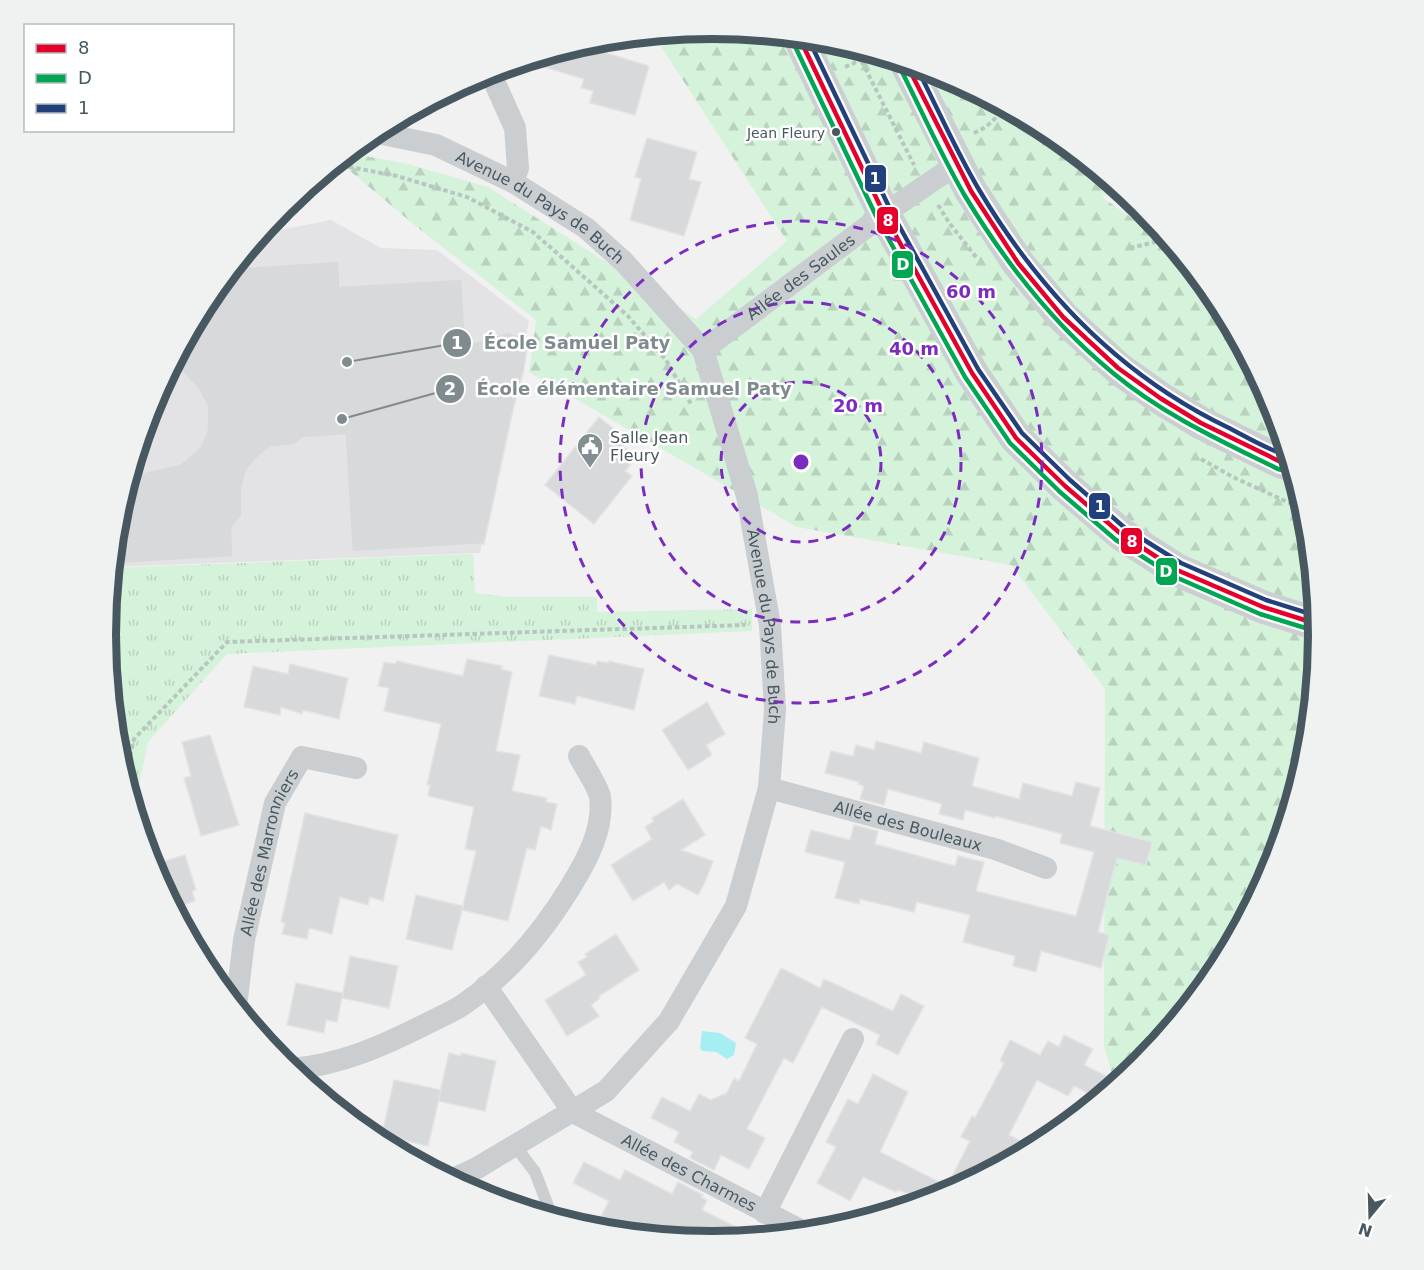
<svg xmlns="http://www.w3.org/2000/svg" width="1424" height="1270" font-family="'DejaVu Sans',sans-serif">
<style>
.education{fill:#e3e2e4}
.grass{fill:url(#grass-tufts)}
.forest{fill:url(#forest-firs)}
.water{fill:#a7eef2}
.building{fill:#d8d9da;stroke:#e3e3e4;stroke-width:1.5}
.lines{fill:none;stroke-linecap:round;stroke-linejoin:round}
.path{stroke:#b8c6c0;stroke-width:4;stroke-dasharray:4.5 3;stroke-linecap:butt}
.lane{stroke:#caced1;stroke-width:12}
.street{stroke:#caced1;stroke-width:22}
.secondary{stroke:#cbcfd2;stroke-width:33}
.bus-1-casing{stroke:#fff;stroke-width:9}
.bus-2-casing{stroke:#fff;stroke-width:9}
.bus-3-casing{stroke:#fff;stroke-width:9}
.bus-1{stroke:#e4002b;stroke-width:4.5}
.bus-2{stroke:#00a651;stroke-width:4.5}
.bus-3{stroke:#22407c;stroke-width:4.5}
.ring{fill:none;stroke:#7b2cbf;stroke-width:3;stroke-dasharray:10 8}
.bus-dot{fill:#475860;stroke:#fff;stroke-width:2}
.labels{text-anchor:middle;stroke-width:5;stroke-linejoin:round;paint-order:stroke}
.bus-label{font-size:14px;fill:#475860;stroke:#fff;text-anchor:end}
.street-label{font-size:16px;fill:#475860;stroke:#fff}
.poi-label{font-size:16px;fill:#475860;stroke:#fff;text-anchor:start}
.rim{fill:none;stroke:#475860;stroke-width:8}
.centre{fill:#7b2cbf;stroke:#fff;stroke-width:3}
.ring-label{font-size:18px;text-anchor:middle;font-weight:bold;fill:#7b2cbf;stroke:#fff;stroke-width:5;stroke-linejoin:round;paint-order:stroke}
.leader{fill:none;stroke:#808b90;stroke-width:2}
.callout-dot{fill:#808b90;stroke:#fff;stroke-width:2}
.mark-label{font-size:18px;text-anchor:middle;font-weight:bold;fill:#fff}
.callout-label{font-size:18px;text-anchor:middle;font-weight:bold;fill:#808b90;stroke:#fff;stroke-width:5;stroke-linejoin:round;paint-order:stroke}
.line-badge{stroke:#fff;stroke-width:2}
.badge-label{font-size:16px;text-anchor:middle;font-weight:bold;fill:#fff}
</style>
<defs>
<pattern id="grass-tufts" width="24" height="20" patternUnits="userSpaceOnUse" patternTransform="scale(1.5)"><rect width="24" height="20" fill="#d5f2db"/><path d="M3 7l-1-3M5 7V3M7 7l1-3M15 17l-1-3M17 17v-4M19 17l1-3" fill="none" stroke="#b8d2be"/></pattern>
<pattern id="forest-firs" width="22" height="20" patternUnits="userSpaceOnUse" patternTransform="scale(1.5)"><rect width="22" height="20" fill="#d5f2db"/><path d="M5 1l3.5 6h-7zM16 11l3.5 6h-7z" fill="#b8d2be"/></pattern>
</defs>
<rect width="100%" height="100%" fill="#f2f1f1"/>
<path class="education" d="M331,220L381,248L437,250L529,321L480,553L112,567L117,516L152,403L208,298L260,234Z"/>
<path class="grass" d="M473,554L475,593L509,597H597V612L752,609V631L227,654L148,742L134,808L117,753L106,635L112,568Z"/>
<path class="forest" d="M712,29L831,40L944,75L1049,131L1117,187L1102,197L1178,251L1216,298L1272,403L1307,517L1318,635L1307,754L1272,867L1216,972L1141,1064L1115,1085L1104,1045L1105,689L1011,565L797,527L529,372L536,320L412,223L338,161L348,153L404,163L488,187L696,319L787,241L653,34Z"/>
<path class="water" d="M702,1031L720,1033L736,1043L734,1055L727,1059L716,1052L702,1051L700,1048Z"/>
<g class="building">
<path d="M595,40L593,49L649,66L635,115L590,103L593,91L581,88L584,79L524,61Z"/>
<path d="M647,138L697,152L689,179L701,182L684,236L630,220L641,179L635,177Z"/>
<path d="M339,261L340,286L462,279L466,345L508,332L520,337L527,350L524,369L513,410L484,544L352,552L345,435L303,438L294,445L271,447L259,456L247,470L242,487V515L232,528L233,557L112,564L117,516L131,472L137,474L180,464L200,447L207,430V406L198,389L183,373L169,370L208,298L233,268Z"/>
<path d="M599,417L627,440L623,446L637,457L625,471L632,476L594,524L545,485Z"/>
<path d="M549,655L596,665L597,661L608,663L609,661L644,669L634,710L577,696L575,704L539,696Z"/>
<path d="M467,659L502,666L501,669L512,672L496,751L520,755L512,791L547,798L546,802L557,804L551,830L541,826L535,850L527,848L508,921L462,910L476,851L465,849L474,807L428,796L430,785H427L441,724L384,711L389,688L378,686L384,662L396,664L397,661L463,676Z"/>
<path d="M290,664L348,678L339,719L303,710L302,714L281,707L280,715L244,707L253,666L288,674Z"/>
<path d="M707,702L725,734L706,745L712,755L688,770L662,730Z"/>
<path d="M210,735L239,825L201,836L184,778L191,776L182,742Z"/>
<path d="M876,741L921,753L924,742L979,758L972,786L1019,799L1023,783L1072,796L1076,782L1100,788L1090,826L1152,842L1146,865L1117,858L1098,932L1109,935L1101,968L1041,951L1036,972L1013,966L1015,956L963,942L970,915L917,902L914,912L860,899L859,904L835,898L845,862L805,852L811,830L850,840L854,825L878,831L875,844L955,866L958,856L984,862L976,891L1076,916L1094,852L1060,843L1062,834L995,816V818L965,810L963,820L939,814L942,804L888,789L884,805L860,799L864,786L858,784L859,782L825,773L831,751L853,756L856,745L874,750Z"/>
<path d="M683,799L705,835L681,850L713,861L705,882L698,895L677,884L669,890L664,882L633,901L611,865L652,839L645,827L654,821L652,818Z"/>
<path d="M305,813L398,835L383,901L370,897L368,905L340,897L332,934L309,928L307,939L282,934L285,923L281,922Z"/>
<path d="M185,855L196,890L192,891L195,901L173,908L151,865Z"/>
<path d="M416,895L463,906L452,950L406,939Z"/>
<path d="M616,934L639,970L599,996L600,998L591,1005L599,1016L567,1036L545,1000L586,975L578,962L587,957L585,954Z"/>
<path d="M350,956L398,966L389,1008L342,998Z"/>
<path d="M781,968L820,988L824,979L893,1011L901,994L924,1006L898,1055L876,1044L880,1035L822,1007L793,1063L784,1058L747,1129L765,1138L749,1169L721,1155L714,1170L690,1158L693,1152L674,1142L679,1132L651,1118L662,1097L690,1111L699,1094L711,1100L727,1093L734,1078L739,1081L757,1044L745,1038Z"/>
<path d="M296,983L343,993L337,1022L326,1020L324,1033L287,1025Z"/>
<path d="M1064,1035L1093,1049L1084,1065L1118,1082L1099,1099L1074,1086L1068,1096L1037,1080L1009,1135L1019,1140L1009,1161L944,1195L928,1200L898,1190L896,1192L863,1177L850,1201L817,1183L836,1147L826,1142L848,1099L858,1104L873,1074L908,1092L880,1152L947,1186L970,1141L961,1137L972,1116L975,1118L1004,1063L1000,1061L1010,1040L1040,1055L1048,1041L1059,1047Z"/>
<path d="M449,1053L461,1056V1053L496,1061L485,1111L438,1101Z"/>
<path d="M394,1080L441,1090L428,1146L382,1135Z"/>
<path d="M584,1162L620,1180L625,1170L672,1194L678,1182L703,1195L701,1197L707,1200L702,1210L756,1237L712,1241L655,1236L626,1221L622,1230L600,1219L609,1201L573,1183Z"/>
</g>
<g class="lines">
<g class="path">
<path d="M855,48L914,165"/>
<path d="M845,67L861,60"/>
<path d="M974,133L986,127L1006,108"/>
<path d="M334,164L397,176L467,197L533,232L627,315L666,360L691,404"/>
<path d="M938,205L950,224L976,257"/>
<path d="M1130,248L1168,239"/>
<path d="M1201,459L1233,477L1305,510"/>
<path d="M125,778L134,739L227,642L745,625"/>
</g>
<path class="lane" d="M515,1146L535,1172L551,1214"/>
<g class="street">
<path d="M490,72L515,128L518,168L513,182"/>
<path id="s1" d="M373,132L436,145L513,182L586,228L624,262L703,350L747,496L770,625L775,710L769,788L736,906L669,1021L606,1091L477,1168L451,1180"/>
<path id="s2" d="M703,350L884,214L957,164"/>
<path id="s3" d="M769,788L995,849L1046,868"/>
<path id="s4" d="M486,986L573,1112L804,1232"/>
<path id="s5" d="M236,1007L244,940L275,803L302,757L356,768"/>
<path d="M289,1069C340,1066 387,1044 432,1021C442,1016 454,1011 464,1004C508,974 543,932 571,886C587,860 604,829 600,797C598,786 584,766 579,756"/>
<path d="M765,1213L853,1039"/>
</g>
<g class="secondary">
<path d="M799,37L884,214L972,373L1016,438L1065,486L1121,534L1177,570L1263,607L1317,624"/>
<path d="M906,63L971,191L1018,263L1063,317L1118,368L1160,398L1201,423L1281,462L1291,465"/>
</g>
<g class="bus-1-casing">
<g id="bus-1">
<path d="M799,37L884,214L972,373L1016,438L1065,486L1121,534L1177,570L1263,607L1317,624"/>
<path d="M906,63L971,191L1018,263L1063,317L1118,368L1160,398L1201,423L1281,462L1291,465"/>
</g>
</g>
<g class="bus-2-casing">
<g id="bus-2">
<path d="M792,40L877,218L965,377L1010,443L1060,492L1116,540L1173,576L1260,614L1315,631"/>
<path d="M899,66C921,109 941,155 965,196C1005,262 1053,324 1113,373C1162,414 1221,441 1278,469L1289,472"/>
</g>
</g>
<g class="bus-3-casing">
<g id="bus-3">
<path d="M808,38L891,211L978,369L1022,433L1070,480L1125,528L1181,563L1266,600L1317,616"/>
<path d="M916,66C937,107 955,149 978,188C1039,291 1119,375 1227,427C1247,437 1267,450 1289,456"/>
</g>
</g>
<use href="#bus-1" class="bus-1"/>
<use href="#bus-2" class="bus-2"/>
<use href="#bus-3" class="bus-3"/>
</g>
<g class="ring">
<circle cx="801" cy="462" r="80"/>
<circle cx="801" cy="462" r="160"/>
<circle cx="801" cy="462" r="241"/>
</g>
<defs>
<g id="civic-pin" transform="scale(1.35)"><path d="M0 17L-7.5 6A9.5 9.5 0 1 1 7.5 6Z" fill="#838e93" stroke="#fff"/><path d="M-.6-6.5H3V-4.5H.6V-3L4-1V1h2V6H-6V1h2V-1L-.6-3ZM-1.2 2.5V6h2.4V2.5Z" fill="#fff"/></g>
</defs>
<g fill-rule="evenodd">
<use href="#civic-pin" x="590" y="446"/>
</g>
<circle class="bus-dot" cx="836" cy="132" r="5"/>
<g class="labels">
<g class="bus-label">
<text x="825" y="138">Jean Fleury</text>
</g>
<g class="street-label">
<text dy="6" stroke="none"><textPath href="#s1" startOffset="186">Avenue du Pays de Buch</textPath></text>
<text dy="6" stroke="none"><textPath href="#s2" startOffset="122">Allée des Saules</textPath></text>
<text dy="6" stroke="none"><textPath href="#s1" startOffset="690">Avenue du Pays de Buch</textPath></text>
<text dy="6" stroke="none"><textPath href="#s3" startOffset="144">Allée des Bouleaux</textPath></text>
<text dy="6" stroke="none"><textPath href="#s5" startOffset="159">Allée des Marronniers</textPath></text>
<text dy="6" stroke="none"><textPath href="#s4" startOffset="284">Allée des Charmes</textPath></text>
</g>
<g class="poi-label">
<text x="610" y="443">Salle Jean<tspan x="610" dy="18">Fleury</tspan></text>
</g>
</g>
<path d="M0 0H1424V1270H0ZM116 635a596 596 0 1 1 1192 0a596 596 0 1 1-1192 0Z" fill="#f0f2f2" fill-rule="evenodd"/>
<path class="rim" d="M116 635a596 596 0 1 1 1192 0a596 596 0 1 1-1192 0Z"/>
<circle cx="801" cy="462" r="9" class="centre"/>
<g class="ring-label">
<text x="971" y="298">60 m</text>
<text x="914" y="355">40 m</text>
<text x="858" y="412">20 m</text>
</g>
<path class="leader" d="M347 362L457 343M342 419L450 389"/>
<g class="callout-dot">
<circle cx="347" cy="362" r="6"/>
<circle cx="342" cy="419" r="6"/>
<circle cx="457" cy="343" r="15"/>
<circle cx="450" cy="389" r="15"/>
</g>
<g class="mark-label">
<text x="457" y="349">1</text>
<text x="450" y="395">2</text>
</g>
<g class="callout-label">
<text x="577" y="349">École Samuel Paty</text>
<text x="634" y="395">École élémentaire Samuel Paty</text>
</g>
<g class="line-badge">
<rect x="864" y="164" width="23" height="29" rx="6" fill="#22407c"/>
<rect x="876" y="206" width="23" height="29" rx="6" fill="#e4002b"/>
<rect x="891" y="250" width="23" height="29" rx="6" fill="#00a651"/>
<rect x="1088" y="492" width="23" height="28" rx="6" fill="#22407c"/>
<rect x="1120" y="527" width="23" height="28" rx="6" fill="#e4002b"/>
<rect x="1155" y="557" width="23" height="29" rx="6" fill="#00a651"/>
</g>
<g class="badge-label">
<text x="875" y="184">1</text>
<text x="888" y="226">8</text>
<text x="903" y="270">D</text>
<text x="1100" y="512">1</text>
<text x="1132" y="547">8</text>
<text x="1166" y="577">D</text>
</g>
<rect x="24" y="24" width="210" height="108" fill="#ffffff" stroke="#b5bcbf" stroke-width="1.5"/>
<rect x="36" y="44" width="30" height="9" fill="#e4002b" stroke="#b5bcbf" stroke-width="1.5"/>
<text x="78" y="54" font-size="18" fill="#475860">8</text>
<rect x="36" y="74" width="30" height="9" fill="#00a651" stroke="#b5bcbf" stroke-width="1.5"/>
<text x="78" y="84" font-size="18" fill="#475860">D</text>
<rect x="36" y="104" width="30" height="9" fill="#22407c" stroke="#b5bcbf" stroke-width="1.5"/>
<text x="78" y="114" font-size="18" fill="#475860">1</text>
<g transform="translate(1370 1216) rotate(199)" stroke="#ffffff" stroke-width="4.5" paint-order="stroke">
<path d="M0-4.5L10 22L0 15L-10 22Z" fill="#475860"/>
<text y="-9" font-size="16" font-weight="bold" text-anchor="middle" fill="#475860">N</text>
</g>
</svg>
